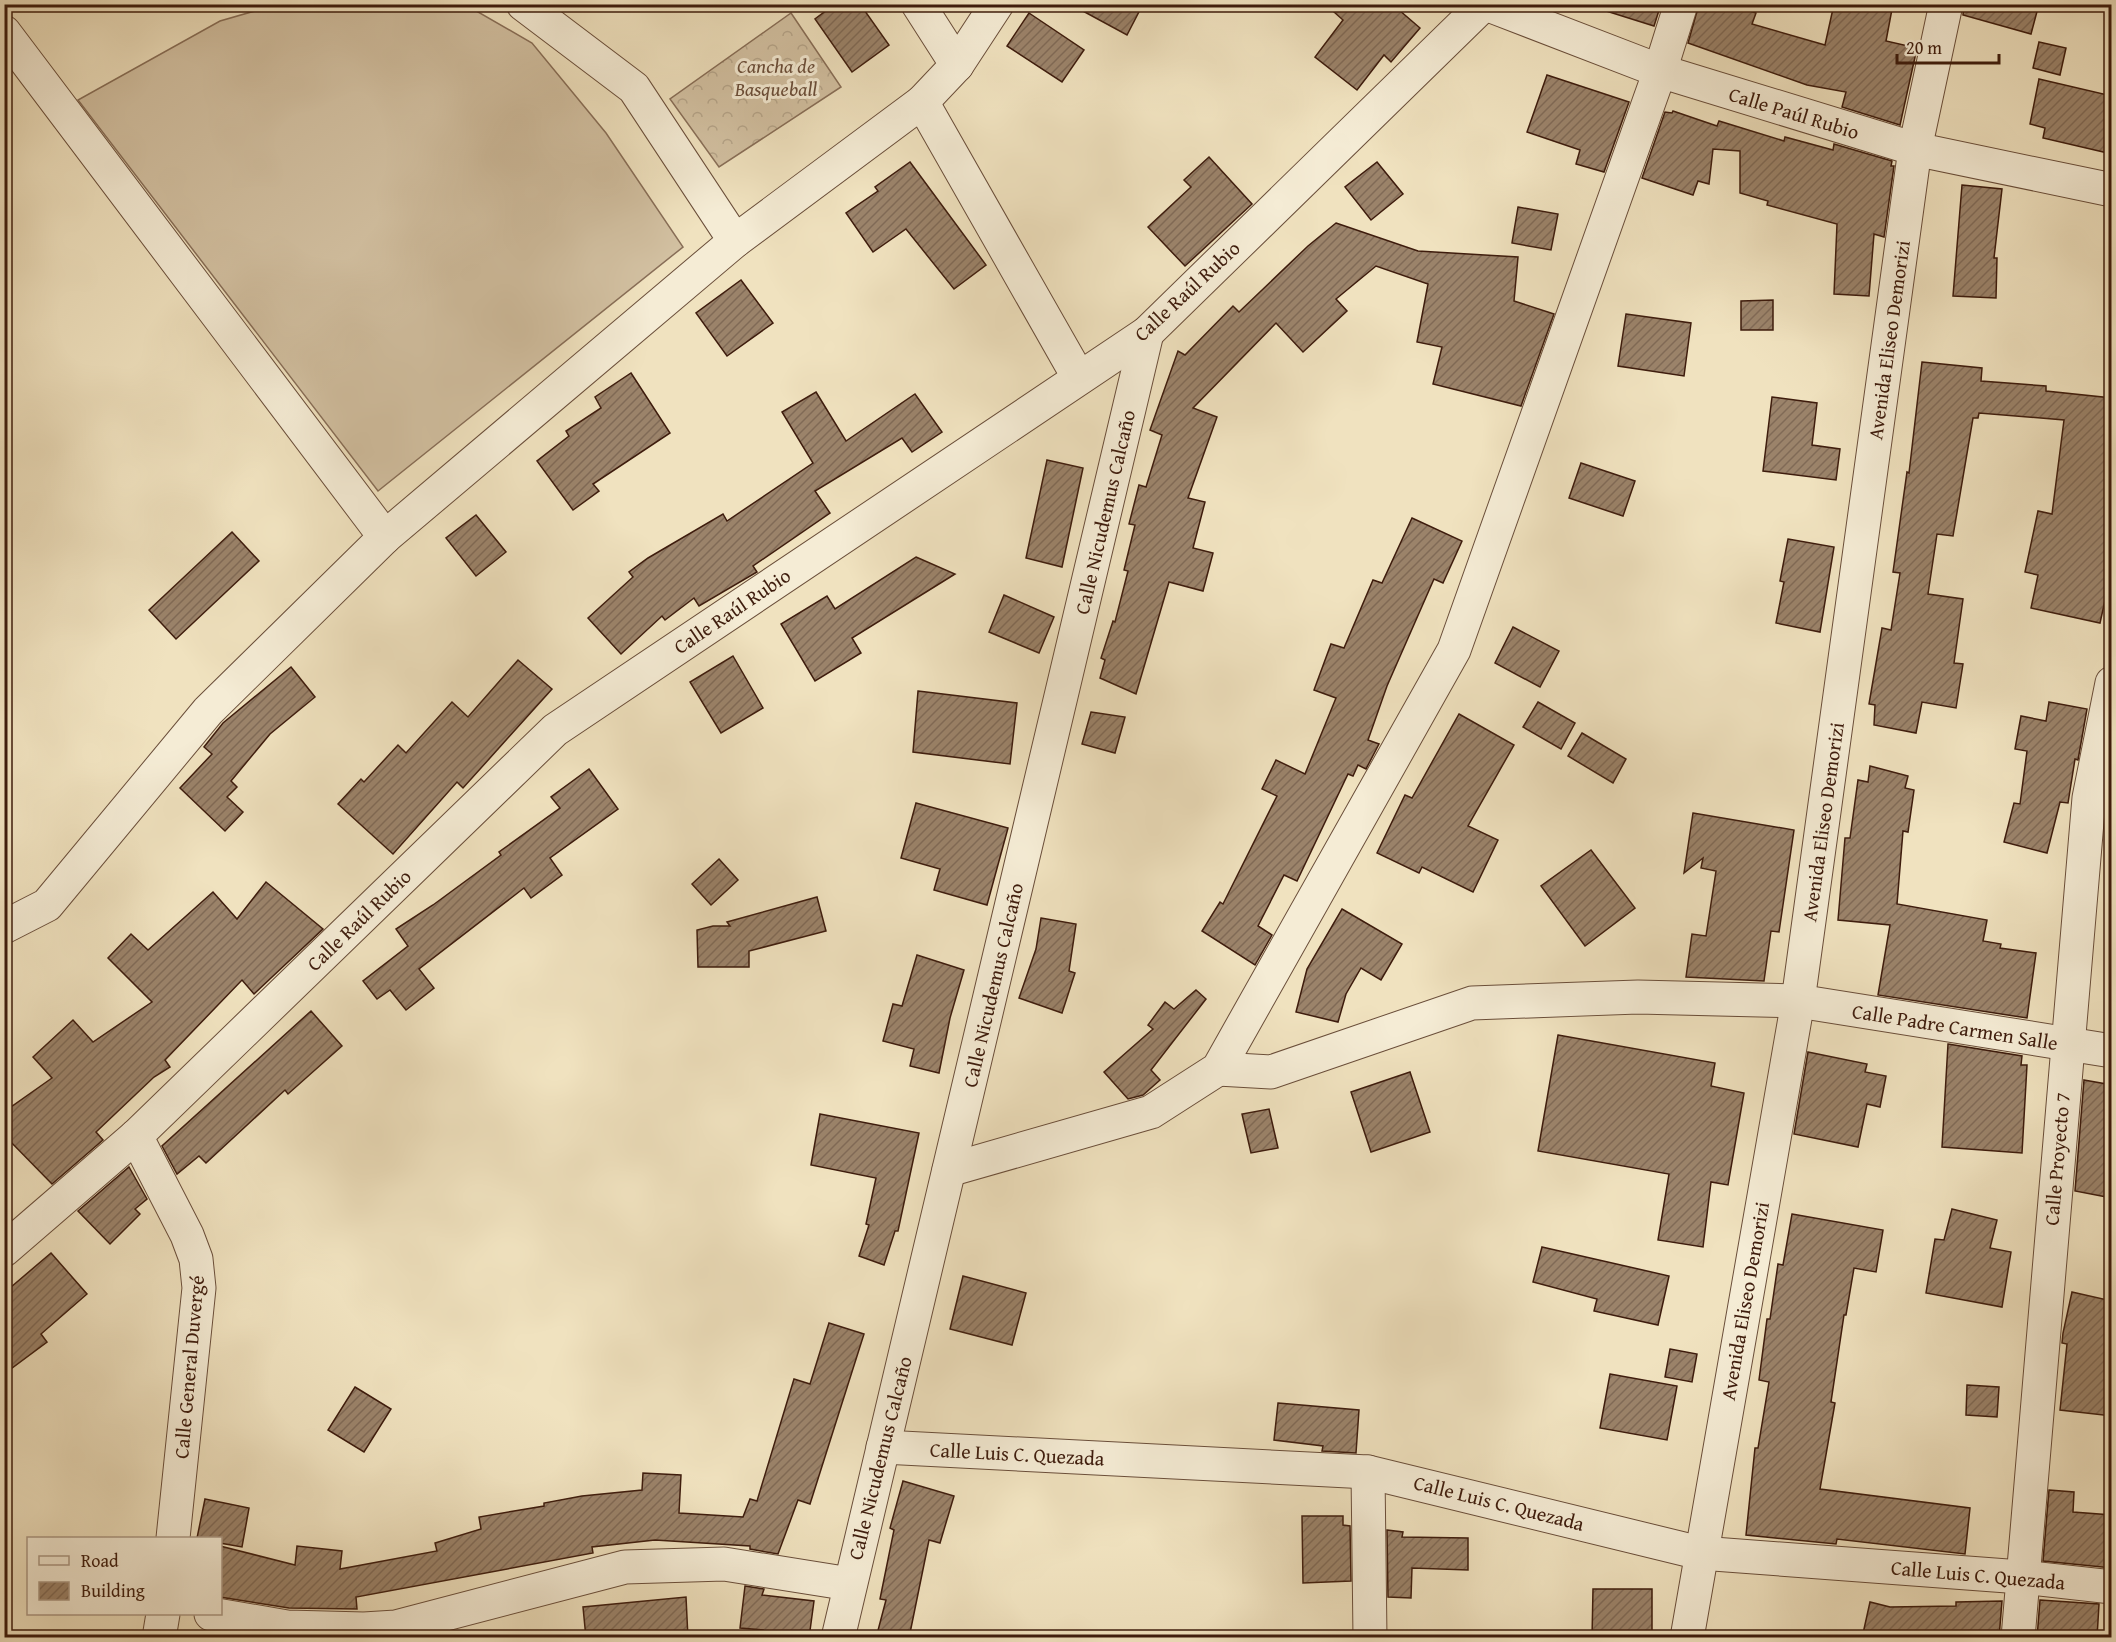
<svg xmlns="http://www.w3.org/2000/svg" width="2116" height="1642" font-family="'Gentium Book Plus',serif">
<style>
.grass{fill:#d2c0a1;stroke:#886e57;stroke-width:1.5}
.forest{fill:url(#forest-crowns);stroke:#886e57;stroke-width:1.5}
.building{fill:url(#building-hatch);stroke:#3e1c0d;stroke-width:1.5}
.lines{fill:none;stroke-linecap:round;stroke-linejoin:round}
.minor-casing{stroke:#6a4e3a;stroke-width:35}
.minor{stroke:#f5ecd5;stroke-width:33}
.labels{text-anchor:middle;stroke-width:6;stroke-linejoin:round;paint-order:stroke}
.park-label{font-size:20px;font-style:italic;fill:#6a4d39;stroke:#f5ecd5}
.street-label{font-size:20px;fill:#3e1c0d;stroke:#f5ecd5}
</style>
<defs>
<pattern id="forest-crowns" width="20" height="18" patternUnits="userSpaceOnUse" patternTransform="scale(1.5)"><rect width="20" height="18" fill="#d2c0a1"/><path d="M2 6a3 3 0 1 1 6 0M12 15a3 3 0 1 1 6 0" fill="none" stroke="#b5a489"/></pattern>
<pattern id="building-hatch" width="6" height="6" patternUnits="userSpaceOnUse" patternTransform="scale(1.5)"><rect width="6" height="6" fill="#9b836a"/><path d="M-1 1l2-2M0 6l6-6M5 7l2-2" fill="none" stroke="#806a56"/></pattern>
</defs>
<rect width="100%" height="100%" fill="#f0e2bf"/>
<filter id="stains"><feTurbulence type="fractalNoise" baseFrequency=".00333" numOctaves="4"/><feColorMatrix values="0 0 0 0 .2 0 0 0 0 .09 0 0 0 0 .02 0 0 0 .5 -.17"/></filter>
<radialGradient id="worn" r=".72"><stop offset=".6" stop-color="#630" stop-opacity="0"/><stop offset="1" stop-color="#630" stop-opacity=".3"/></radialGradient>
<path class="grass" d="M279,4L466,5L532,43L606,133L683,247L378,491L78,100L220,21Z"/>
<path class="forest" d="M791,13L841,87L719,167L670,99Z"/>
<g class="building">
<path d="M835,4H860L889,45L852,72L815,19Z"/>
<path d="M1070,4H1143L1127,35Z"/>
<path d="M1325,4H1392L1420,28L1391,62L1384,55L1357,90L1315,57L1343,20Z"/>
<path d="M1607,4H1661L1654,26L1606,11Z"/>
<path d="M1699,4H1729L1756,13L1752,24L1825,45L1834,4H1893L1886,41L1917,48L1900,125L1842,107L1846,92L1807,85L1688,43Z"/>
<path d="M1964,4H2039L2031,34L1963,15Z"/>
<path d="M1029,13L1084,50L1062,82L1007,46Z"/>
<path d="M2039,42L2066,48L2060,75L2033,68Z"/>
<path d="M1547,75L1629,102L1604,172L1576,164L1580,150L1527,132Z"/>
<path d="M2039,79L2112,96V154L2043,138L2045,128L2030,124Z"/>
<path d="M1673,111L1717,126L1719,121L1784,141L1785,137L1833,150L1834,144L1892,161L1891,166H1894L1884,237L1874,234L1869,296L1834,294L1837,224L1767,205L1768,201L1740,193V151L1713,149L1709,184L1698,181L1693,195L1642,178L1665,112L1672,113Z"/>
<path d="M1209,157L1252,204L1185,266L1148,227L1191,187L1184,180Z"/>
<path d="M910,162L986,265L954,289L906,229L873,252L846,213L878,191L875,187Z"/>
<path d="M1377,162L1403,194L1371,220L1345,187Z"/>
<path d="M1962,185L2002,189L1994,258H1997L1996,298L1953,296Z"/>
<path d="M1518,207L1558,214L1551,250L1512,243Z"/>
<path d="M1336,223L1418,251L1518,257L1514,301L1554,314L1521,406L1433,384L1442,347L1417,342L1428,284L1376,266L1336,299L1347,311L1303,352L1276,323L1193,408L1217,417L1188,498L1205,502L1193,548L1213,553L1203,591L1169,582L1136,694L1100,678L1105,660L1101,658L1113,621L1115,622L1128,571L1124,570L1135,525L1129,524L1139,485L1146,487L1162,435L1150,430L1178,351L1185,355L1233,306L1239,312L1308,246Z"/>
<path d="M741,280L773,323L727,356L696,313Z"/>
<path d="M1773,300V330H1741V301Z"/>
<path d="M1626,314L1691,323L1684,376L1618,366Z"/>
<path d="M1922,362L1982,368L1981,381L2046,386V391L2112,398V569L2100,623L2031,608L2038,575L2025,572L2038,511L2052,514L2064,420L1979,413L1978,418H1973L1953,536L1937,534L1928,594L1963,599L1954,663L1963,664L1956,708L1922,702L1916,733L1874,725L1875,705L1869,704L1882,628L1891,630L1900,573L1893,572L1907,472L1909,473Z"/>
<path d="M631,373L670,433L593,484L599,491L573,510L537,461L569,436L566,431L601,408L595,397Z"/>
<path d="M816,392L846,441L915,394L942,432L912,452L902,438L815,491L830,513L753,566L757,572L699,606L694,598L665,620L662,616L621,654L588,618L633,577L629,572L648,558L723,514L727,521L813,463L782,412Z"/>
<path d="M1772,397L1817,403L1812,445L1840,449L1836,480L1763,471Z"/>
<path d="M1047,460L1083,468L1062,567L1026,558Z"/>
<path d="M1581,463L1635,481L1623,516L1569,498Z"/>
<path d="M476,515L506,552L476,576L446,538Z"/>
<path d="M1412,518L1462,541L1443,583L1434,579L1387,686L1368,740L1379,744L1366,769L1358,765L1353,776L1348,774L1297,881L1284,875L1258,926L1272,935L1255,965L1202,931L1220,902L1223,904L1277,796L1262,789L1276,760L1305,774L1336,698L1314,690L1331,644L1344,648L1373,580L1382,583Z"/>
<path d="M232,532L259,561L176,639L149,610Z"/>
<path d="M1788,539L1834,547L1820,632L1776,623L1784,582L1780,581Z"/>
<path d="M916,557L955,574L852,638L861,653L815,681L781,624L827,596L835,609Z"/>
<path d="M1004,595L1054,617L1039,653L989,632Z"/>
<path d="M1513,627L1559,651L1540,687L1495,663Z"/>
<path d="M733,656L763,708L721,733L690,682Z"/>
<path d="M518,660L552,689L463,788L457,782L393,854L338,804L361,779L364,782L398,745L406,753L452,702L468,717Z"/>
<path d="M291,667L315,697L270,734L231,781L237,787L227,797L243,812L225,831L180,788L212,754L204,747L223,723Z"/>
<path d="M918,691L1017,703L1010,764L913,752Z"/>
<path d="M1538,702L1575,723L1561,749L1523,727Z"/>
<path d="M2049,702L2087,709L2078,760L2075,759L2068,803L2060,802L2047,853L2004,842L2014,803L2020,804L2027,751L2015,749L2021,716L2046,721Z"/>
<path d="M1091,712L1125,717L1115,753L1082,744Z"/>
<path d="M1459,714L1514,745L1468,826L1498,840L1473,892L1422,867L1419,873L1377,853L1405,795L1412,798Z"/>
<path d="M1582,733L1626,759L1613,783L1568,756Z"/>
<path d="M1870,766L1908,776L1905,788L1914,790L1908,832L1903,831L1897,904L1987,920L1983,941L2001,944L2000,948L2036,953L2027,1018L1878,995L1890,925L1838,920L1845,838H1850L1858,780L1868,782Z"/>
<path d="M589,769L618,809L550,858L562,875L531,898L524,888L419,969L434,988L406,1010L390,990L377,999L363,981L408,946L396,929L433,905L501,855L499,852L560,808L551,797Z"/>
<path d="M916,803L1008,828L987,905L934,890L940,869L901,858Z"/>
<path d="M1693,813L1794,830L1779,932L1771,931L1764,981L1686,977L1692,934L1706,936L1716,871L1701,868L1703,858L1684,873Z"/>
<path d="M1591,850L1635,908L1585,946L1541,886Z"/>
<path d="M719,859L738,880L711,905L692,884Z"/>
<path d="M266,882L323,929L254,994L242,980L165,1060L170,1067L154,1077L96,1132L103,1140L52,1184L4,1135V1112L52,1078L33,1057L73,1020L93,1042L152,1002L108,958L131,934L148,950L213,892L237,919Z"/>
<path d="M817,897L826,931L749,951V967H698L697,930L713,926H730L727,922Z"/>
<path d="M1342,909L1402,944L1381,980L1361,968L1346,994L1338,1022L1296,1012L1307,969Z"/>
<path d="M1041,918L1076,924L1069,971L1075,973L1062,1013L1019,998L1036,949Z"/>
<path d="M917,955L964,970L950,1018L939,1073L910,1066L914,1049L883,1041L893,1004L902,1006Z"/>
<path d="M1196,990L1206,999L1151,1070L1160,1080L1143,1095L1128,1099L1104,1072L1153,1029L1148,1025L1165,1002L1174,1009Z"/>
<path d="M311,1011L342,1046L288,1094L285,1090L206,1163L199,1156L177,1174L162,1146Z"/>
<path d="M1558,1035L1715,1063L1711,1086L1744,1093L1728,1185L1711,1182L1703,1247L1658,1240L1669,1174L1538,1151Z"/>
<path d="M1948,1044L2022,1056L2021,1065H2027L2022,1153L1942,1147Z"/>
<path d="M1808,1052L1867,1064L1865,1072L1886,1076L1880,1107L1867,1104L1858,1147L1794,1134Z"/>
<path d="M1410,1072L1430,1132L1371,1152L1351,1092Z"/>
<path d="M2084,1080L2112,1085V1198L2075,1191Z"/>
<path d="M1269,1109L1278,1148L1251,1153L1242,1114Z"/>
<path d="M820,1114L919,1133L898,1231H895L884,1265L859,1256L869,1225L866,1224L876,1178L811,1165Z"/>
<path d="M129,1167L147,1199L135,1209L140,1214L110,1244L78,1211Z"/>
<path d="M1952,1209L1997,1220L1990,1248L2011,1252L2002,1307L1926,1293L1935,1239L1944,1240Z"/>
<path d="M1792,1214L1883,1230L1876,1272L1854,1268L1846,1315H1844L1831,1402L1835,1403L1820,1489L1970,1508L1965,1554L1837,1539L1836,1544L1746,1535L1755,1448H1758L1769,1382L1759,1380L1767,1319H1770L1778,1264L1783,1265Z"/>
<path d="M1542,1247L1669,1276L1658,1325L1594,1311L1597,1299L1533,1282Z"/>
<path d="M51,1253L87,1294L41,1334L47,1342L4,1374V1293Z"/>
<path d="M963,1276L1026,1293L1012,1345L950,1329Z"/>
<path d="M2072,1292L2112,1301V1416L2060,1410L2067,1344L2062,1343L2063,1333Z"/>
<path d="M829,1323L864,1334L810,1504L798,1500L778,1554L750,1549V1546L655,1540L592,1547L593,1553L356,1597L357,1609L289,1608L220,1597V1546L295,1565L297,1546L342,1551L340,1569L437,1551L435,1543L481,1529L479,1517L544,1506V1503L582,1496L642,1490L643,1473L681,1475L679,1513L743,1517L750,1499L757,1501L794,1379L810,1384Z"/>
<path d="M1670,1349L1697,1354L1692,1382L1665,1377Z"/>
<path d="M1610,1374L1677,1386L1667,1440L1600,1428Z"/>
<path d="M1967,1385L1999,1387L1997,1417L1966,1415Z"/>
<path d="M355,1387L391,1409L364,1452L328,1430Z"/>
<path d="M1278,1403L1359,1410L1356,1453L1322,1451L1323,1446L1274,1440Z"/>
<path d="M903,1481L954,1496L940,1543L929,1540L909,1638H876L886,1600L880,1599L894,1530L890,1528Z"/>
<path d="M2049,1490L2074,1492L2073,1512L2112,1515V1568L2043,1561Z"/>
<path d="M205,1499L249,1508L242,1547L220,1543V1539L197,1538Z"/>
<path d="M1302,1516H1343V1525L1350,1526L1351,1581L1303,1583Z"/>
<path d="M1387,1530L1403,1532L1402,1537L1468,1538V1570L1412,1568L1411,1598L1388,1597Z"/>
<path d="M745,1586L764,1589L762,1595L814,1601L809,1638H761L763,1630L740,1628Z"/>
<path d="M1593,1589H1652V1638H1592Z"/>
<path d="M686,1597L688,1638H586L583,1607Z"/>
<path d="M2040,1600L2099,1604L2097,1638H2037Z"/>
<path d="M2002,1601L1999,1638H1862L1870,1602L1890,1607L1956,1606V1602Z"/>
</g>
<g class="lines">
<g class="minor-casing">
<g id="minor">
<path d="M523,4L634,88L735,241"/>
<path d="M918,4L957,65"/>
<path d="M1486,4L1660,71L1915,149L2112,190"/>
<path d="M4,32L385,537"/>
<path d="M922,102L1079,378"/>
<path d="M4,927L47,905L208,711L385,537L735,241L922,102L957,65L997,4"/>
<path d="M1218,1069L1271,1072L1472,1003L1638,997L1798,1001L2112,1051"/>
<path d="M136,1136L187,1235L196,1259L199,1288L173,1538"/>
<path d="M949,1170L1151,1112L1218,1069L1454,650L1660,71L1681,4"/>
<path d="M4,1250L136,1136L555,730L1147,333L1484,4"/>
<path d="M883,1447L1368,1472L1700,1553L2021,1577L2112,1587"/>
<path d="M1368,1472L1370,1638"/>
<path d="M211,1614L287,1627L364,1629L396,1627L625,1567L724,1564L850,1584"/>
<path d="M159,1638L163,1614"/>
<path d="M838,1638L1147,333"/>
<path d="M1687,1638L1798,1001L1915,149L1946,4"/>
<path d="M2018,1638L2089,798L2112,683"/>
</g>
</g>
<use href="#minor" class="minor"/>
</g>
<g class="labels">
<g class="park-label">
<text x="776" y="73">Cancha de<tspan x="776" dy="23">Basqueball</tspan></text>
</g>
<g class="street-label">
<text transform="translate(1794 113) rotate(17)" y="7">Calle Paúl Rubio</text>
<text transform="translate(1187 291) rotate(-43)" y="7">Calle Raúl Rubio</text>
<text transform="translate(1889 340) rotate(-82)" y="7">Avenida Eliseo Demorizi</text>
<text transform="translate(1105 512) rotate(-77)" y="7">Calle Nicudemus Calcaño</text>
<text transform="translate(732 611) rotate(-34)" y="7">Calle Raúl Rubio</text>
<text transform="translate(1823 822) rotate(-82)" y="7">Avenida Eliseo Demorizi</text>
<text transform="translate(359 920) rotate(-44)" y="7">Calle Raúl Rubio</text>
<text transform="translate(993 985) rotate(-77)" y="7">Calle Nicudemus Calcaño</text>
<text transform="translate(1955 1027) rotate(9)" y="7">Calle Padre Carmen Salle</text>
<text transform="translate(2057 1159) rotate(-85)" y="7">Calle Proyecto 7</text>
<text transform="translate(1745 1301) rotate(-80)" y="7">Avenida Eliseo Demorizi</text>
<text transform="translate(189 1367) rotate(-85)" y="7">Calle General Duvergé</text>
<text transform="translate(1017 1454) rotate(3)" y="7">Calle Luis C. Quezada</text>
<text transform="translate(880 1458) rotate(-76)" y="7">Calle Nicudemus Calcaño</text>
<text transform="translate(1499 1503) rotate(14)" y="7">Calle Luis C. Quezada</text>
<text transform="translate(1978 1575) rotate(5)" y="7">Calle Luis C. Quezada</text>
</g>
</g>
<rect width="2116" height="1642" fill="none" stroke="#f0e2bf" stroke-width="24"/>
<rect x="6" y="6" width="2104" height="1630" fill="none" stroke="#3e1c0d" stroke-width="3"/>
<rect x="12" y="12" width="2092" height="1618" fill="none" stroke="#3e1c0d" stroke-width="1.5"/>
<rect x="27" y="1537" width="195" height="78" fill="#f5ecd5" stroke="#ac9985" stroke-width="1.5"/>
<rect x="39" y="1556" width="30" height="9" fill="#f5ecd5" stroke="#ac9985" stroke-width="1.5"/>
<text x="81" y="1567" font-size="18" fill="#3e1c0d">Road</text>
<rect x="39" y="1582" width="30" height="18" fill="url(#building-hatch)" stroke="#ac9985" stroke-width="1.5"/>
<text x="81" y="1597" font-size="18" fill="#3e1c0d">Building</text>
<path d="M1897 54v9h102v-9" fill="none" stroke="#3e1c0d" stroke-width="3"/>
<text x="1906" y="54" font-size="18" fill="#3e1c0d" stroke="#f5ecd5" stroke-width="4.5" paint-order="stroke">20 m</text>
<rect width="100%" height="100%" filter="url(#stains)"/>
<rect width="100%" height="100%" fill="url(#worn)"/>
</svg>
